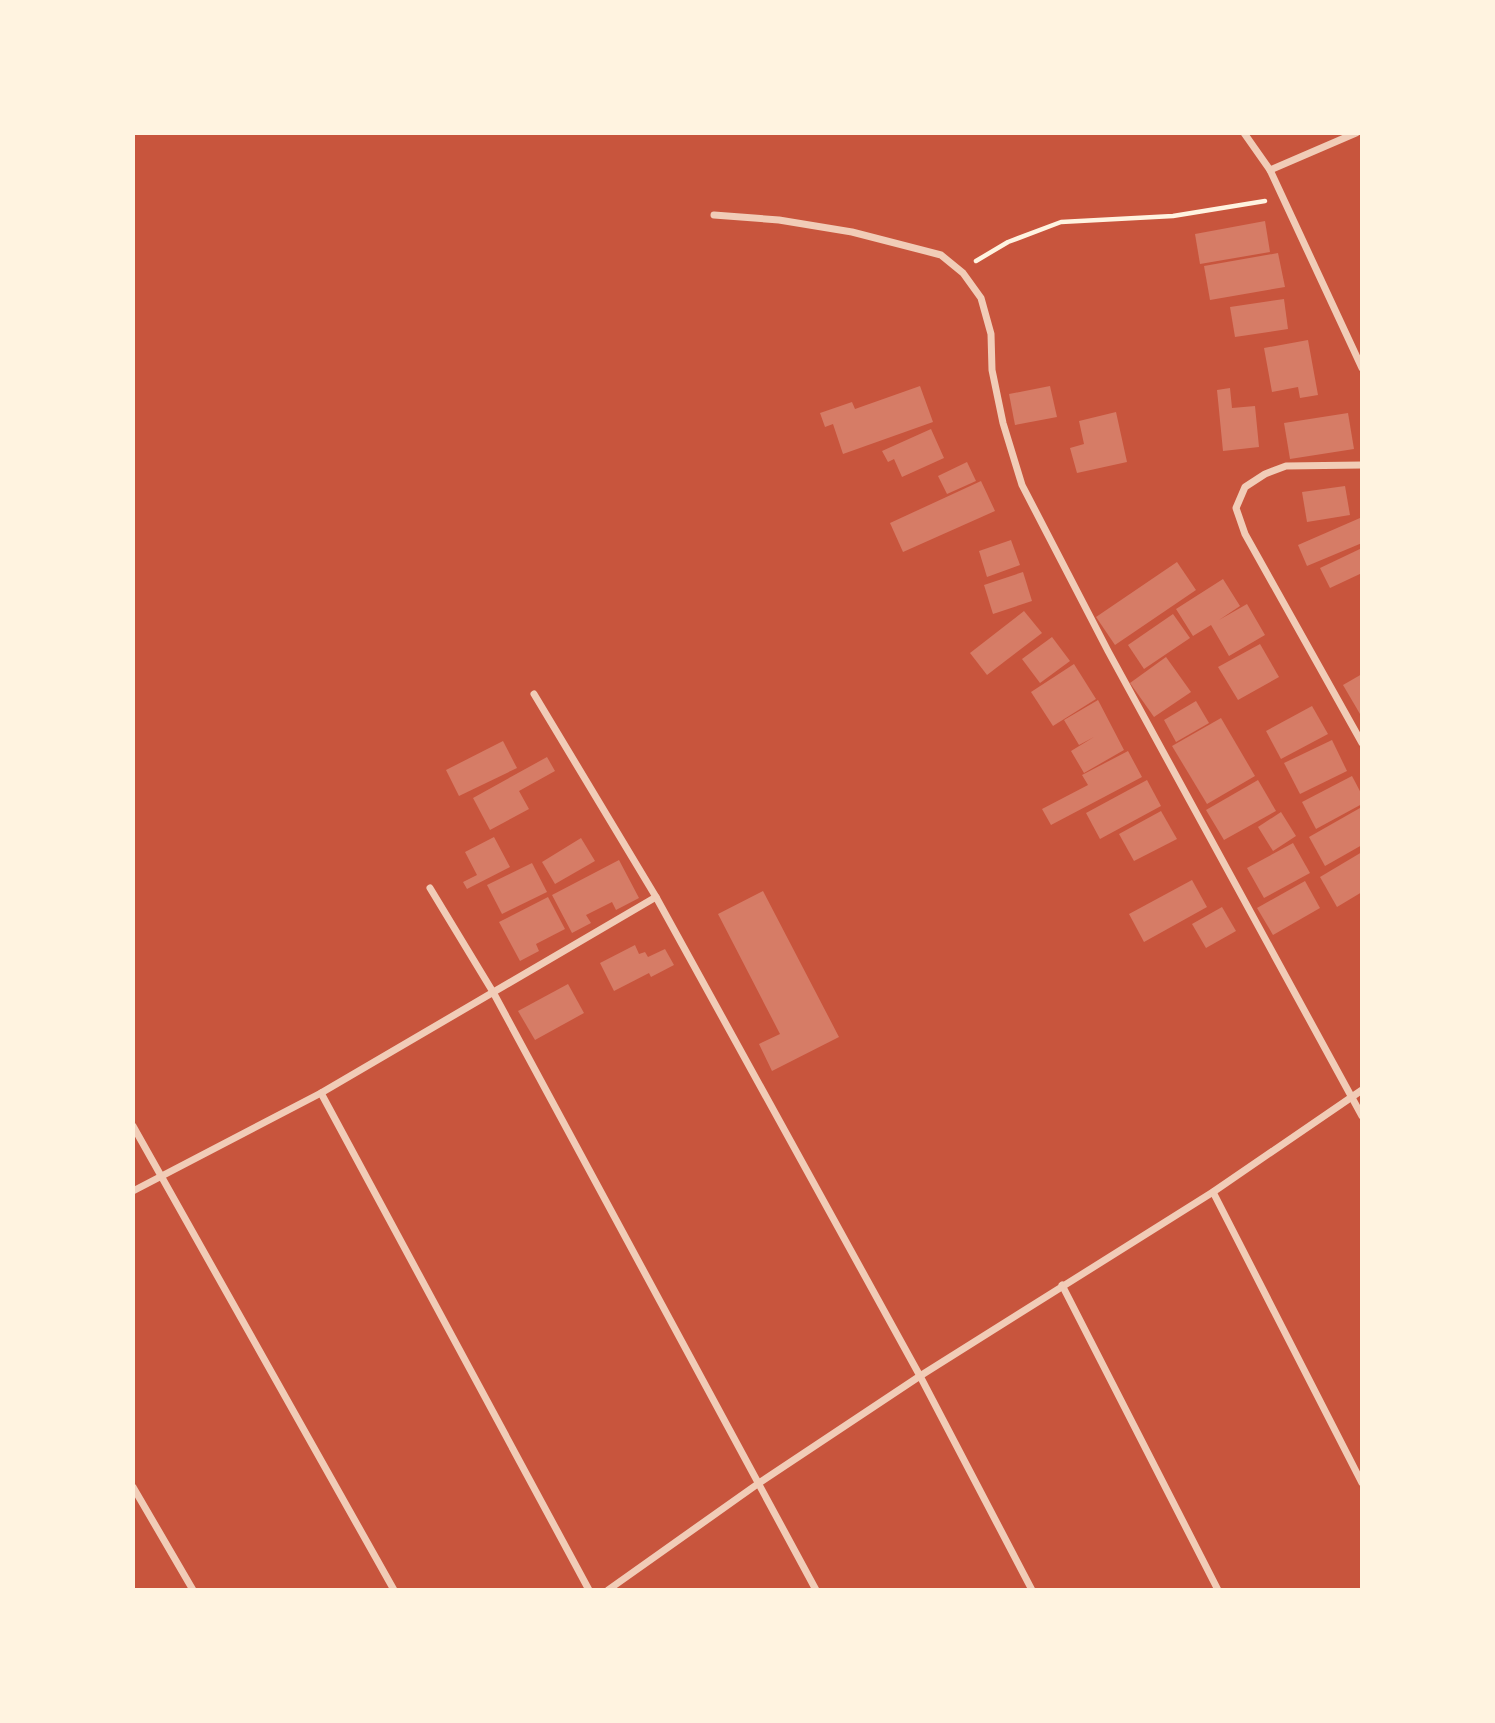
<svg xmlns="http://www.w3.org/2000/svg" width="1495" height="1723" font-family="'PT Serif',serif">
<style>
.building{fill:#d67c66}
.lines{fill:none;stroke-linecap:round;stroke-linejoin:round}
.path{stroke:#fff3e0;stroke-width:4.5}
.minor{stroke:#f1ccb7;stroke-width:7}
</style>
<rect width="100%" height="100%" fill="#c8553d"/>
<g class="building">
<path d="M1265,221L1270,252L1200,264L1195,234Z"/>
<path d="M1278,253L1285,287L1210,300L1204,266Z"/>
<path d="M1284,299L1288,329L1235,337L1230,307Z"/>
<path d="M1308,340L1318,395L1300,398L1298,387L1272,392L1264,348Z"/>
<path d="M920,386L933,422L843,454L833,424L825,427L820,413L852,402L855,409Z"/>
<path d="M1050,386L1057,417L1015,425L1009,394Z"/>
<path d="M1230,388L1232,408L1255,406L1259,447L1223,451L1217,390Z"/>
<path d="M1116,412L1127,462L1077,473L1070,448L1084,444L1079,421Z"/>
<path d="M1348,413L1354,449L1290,459L1284,423Z"/>
<path d="M931,429L944,458L902,477L894,459L888,462L882,451Z"/>
<path d="M967,462L976,481L947,494L938,476Z"/>
<path d="M981,481L995,511L903,552L890,523Z"/>
<path d="M1345,486L1350,515L1307,522L1302,492Z"/>
<path d="M1360,518L1362,543L1307,566L1298,545Z"/>
<path d="M1011,540L1020,565L987,577L979,551Z"/>
<path d="M1362,548V573L1330,588L1320,568Z"/>
<path d="M1177,562L1196,590L1115,645L1096,617Z"/>
<path d="M1023,572L1032,601L993,614L984,585Z"/>
<path d="M1223,579L1240,606L1219,620L1247,604L1265,635L1229,656L1211,625L1193,636L1176,609Z"/>
<path d="M1024,611L1042,633L987,675L970,653Z"/>
<path d="M1173,614L1190,638L1144,669L1128,645Z"/>
<path d="M1052,637L1070,661L1040,683L1022,659Z"/>
<path d="M1260,644L1279,677L1238,700L1218,667Z"/>
<path d="M1166,657L1191,692L1154,717L1130,683Z"/>
<path d="M1074,664L1096,699L1053,726L1031,692Z"/>
<path d="M1362,674V713L1360,714L1343,685Z"/>
<path d="M1098,700L1124,750L1084,773L1071,751L1094,737L1079,745L1064,720Z"/>
<path d="M1196,701L1209,723L1176,742L1164,720Z"/>
<path d="M1312,706L1328,734L1281,759L1266,731Z"/>
<path d="M1221,718L1255,776L1207,804L1172,746Z"/>
<path d="M1332,740L1347,771L1300,794L1284,763Z"/>
<path d="M503,741L517,768L459,796L446,770Z"/>
<path d="M1128,751L1142,777L1051,825L1042,809L1088,785L1082,775Z"/>
<path d="M547,757L555,771L519,791L529,809L490,830L473,798Z"/>
<path d="M1352,776L1362,795V804L1316,829L1302,802Z"/>
<path d="M1147,780L1161,806L1100,839L1086,813Z"/>
<path d="M1258,780L1276,811L1224,840L1206,810Z"/>
<path d="M1360,808L1362,845L1325,866L1309,837Z"/>
<path d="M1161,811L1177,839L1134,861L1119,834Z"/>
<path d="M1281,812L1296,836L1273,851L1258,827Z"/>
<path d="M494,837L510,867L467,889L463,882L477,875L465,852Z"/>
<path d="M581,838L595,861L555,884L542,862Z"/>
<path d="M1293,843L1310,873L1264,898L1247,868Z"/>
<path d="M1362,852V892L1337,907L1320,877Z"/>
<path d="M619,860L639,898L616,910L612,902L586,915L591,923L572,933L552,895Z"/>
<path d="M532,863L547,892L502,914L487,885Z"/>
<path d="M1192,880L1207,907L1144,942L1129,914Z"/>
<path d="M1305,881L1320,908L1273,935L1257,908Z"/>
<path d="M763,891L839,1037L772,1071L759,1044L780,1034L718,914Z"/>
<path d="M548,897L565,929L536,944L539,951L520,961L499,922Z"/>
<path d="M1222,907L1236,931L1206,948L1192,924Z"/>
<path d="M635,945L639,954L645,952L648,957L665,949L674,965L651,977L649,973L614,991L600,963Z"/>
<path d="M568,984L584,1013L535,1040L518,1011Z"/>
</g>
<g class="lines">
<path class="path" d="M976,261L1008,242L1061,222L1173,216L1265,201"/>
<g class="minor">
<path d="M1244,133L1270,170L1362,368"/>
<path d="M1270,170L1356,133"/>
<path d="M714,215L779,220L852,232L941,255L963,273L981,298L991,334L992,370L1003,423L1022,485L1108,651L1362,1116"/>
<path d="M1362,465L1286,466L1265,474L1245,487L1236,508L1245,534L1362,743"/>
<path d="M534,694L656,897L920,1376L1032,1590"/>
<path d="M430,888L493,992L816,1590"/>
<path d="M321,1093L589,1590"/>
<path d="M133,1126L394,1590"/>
<path d="M133,1191L321,1093L656,897"/>
<path d="M1213,1192L1362,1483"/>
<path d="M1062,1285L1218,1590"/>
<path d="M133,1487L193,1590"/>
<path d="M608,1590L759,1483L920,1376L1213,1192L1362,1090"/>
</g>
</g>
<rect width="1495" height="1723" fill="none" stroke="#fff3e0" stroke-width="270"/>
</svg>
